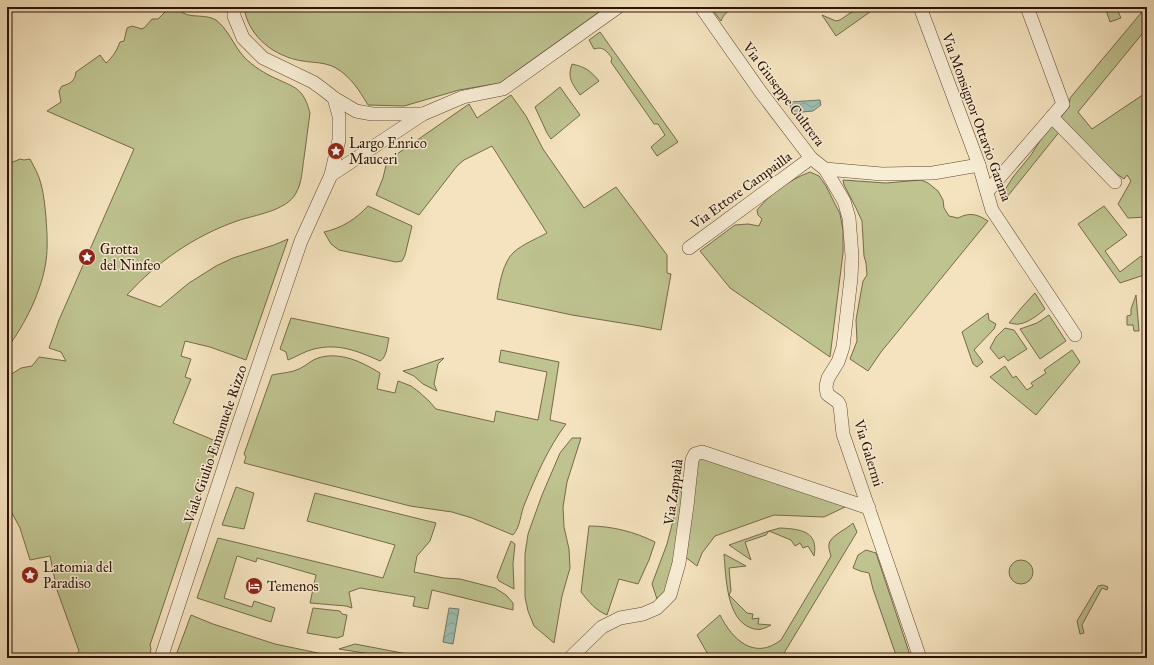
<svg xmlns="http://www.w3.org/2000/svg" width="1154" height="665" font-family="'IM FELL Great Primer',serif">
<style>
.green{fill:#bec390;stroke:#766a4a}
.water{fill:url(#water-waves);stroke:#70796b}
.lines{fill:none;stroke-linecap:round;stroke-linejoin:round}
.minor-casing{stroke:#5f4632;stroke-width:14}
.minor{stroke:#f8edd5;stroke-width:13}
.labels{text-anchor:middle;stroke-width:3;stroke-linejoin:round;paint-order:stroke}
.street-label{font-size:14px;fill:#2d1203;stroke:#f8edd5}
.poi-label{font-size:14px;fill:#2d1203;stroke:#f8edd5;text-anchor:start}
</style>
<defs>
<pattern id="water-waves" width="16" height="10" patternUnits="userSpaceOnUse"><rect width="16" height="10" fill="#9cbeb0"/><path d="M0 5q4-4 8 0t8 0" fill="none" stroke="#87a296"/></pattern>
</defs>
<rect width="100%" height="100%" fill="#f4e3be"/>
<filter id="stains"><feTurbulence type="fractalNoise" baseFrequency=".005" numOctaves="4"/><feColorMatrix values="0 0 0 0 .2 0 0 0 0 .09 0 0 0 0 .02 0 0 0 .5 -.17"/></filter>
<radialGradient id="worn" r=".72"><stop offset=".6" stop-color="#630" stop-opacity="0"/><stop offset="1" stop-color="#630" stop-opacity=".3"/></radialGradient>
<g class="green">
<path d="M175,7C178,9 180,11 183,13C192,18 206,14 216,20C228,29 234,46 244,57C253,66 265,74 277,79C285,83 295,86 301,93C306,99 308,106 310,113C308,128 306,143 304,158C302,170 302,183 296,193C287,211 254,215 237,221C194,236 157,262 127,295L160,307L189,283L216,266L233,258L274,245L288,239L246,360L210,347L185,341L181,356L191,359L185,377L191,379L173,423L218,442L150,645L151,649L149,658H68L74,657L79,651L57,590L50,556L30,560L20,528L7,504V377L21,368L32,366L39,357L66,361L61,352L49,348L59,320L134,149L47,111L61,102L59,91L62,86C70,84 75,81 76,72L100,55L106,63C113,57 117,50 120,42L124,41L127,28L132,26L142,29L145,27L152,19H158L167,10Z"/>
<path d="M244,7H606L500,83L459,90L404,106L368,105C359,90 351,77 336,68C325,62 315,63 303,61C275,57 248,37 244,7Z"/>
<path d="M710,7H734V9C727,11 724,14 721,21Z"/>
<path d="M859,7H877L836,36L822,15L836,21L840,20Z"/>
<path d="M1105,7H1116L1121,18L1110,22Z"/>
<path d="M1146,7H1147V28L1078,112L1092,129L1147,92V217L1128,218L1118,204L1131,181L1127,175L1124,179L1107,167L1065,127L1061,117L1069,107L1070,98Z"/>
<path d="M600,32L678,142L657,156L651,147L665,135L658,124H654L611,62L612,58C606,51 604,46 594,49L589,40Z"/>
<path d="M572,64C585,67 590,70 599,81L580,95C572,83 567,78 572,64Z"/>
<path d="M560,87L580,115L551,139L547,133L535,107Z"/>
<path d="M511,95L526,116L543,149L584,208L616,187L667,255V273L671,274L661,330L640,326L572,315L497,299C499,286 503,261 514,252C523,244 536,239 547,233L492,146L464,160L457,166L419,215L376,195L383,178L387,161L469,104L477,118Z"/>
<path d="M1052,126L1060,131L1003,202L1001,196L1013,177L1031,155L1046,131Z"/>
<path d="M20,159L24,160L30,159C34,167 39,175 41,184C44,195 45,207 46,218C47,232 48,247 46,261C42,290 25,325 7,348V161L13,162Z"/>
<path d="M810,172L819,176L826,186L840,214L843,230V253L830,357L730,288L700,251L735,225L748,224L759,226L762,219L758,215L757,210C771,193 789,180 810,172Z"/>
<path d="M843,180L886,183L921,180L928,183L938,191L943,200L944,208L949,216L958,218C970,212 977,214 988,221L881,352L868,371L850,359L857,341L856,320L859,303L863,281L867,275L866,263L864,256L862,221L856,208L844,185Z"/>
<path d="M368,206L412,226L405,255L402,261L396,262L339,250L331,244L324,232C342,228 356,219 368,206Z"/>
<path d="M1104,206L1127,235L1105,251L1120,272L1141,256L1147,266V274L1120,283L1078,224Z"/>
<path d="M1035,293L1045,309C1038,315 1028,323 1019,324C1016,325 1012,323 1009,323L1023,306Z"/>
<path d="M1136,295L1139,331H1134L1133,325H1127V316L1131,315V309Z"/>
<path d="M988,313L989,320L996,324L994,329L974,350L983,362L977,367L973,364L962,332Z"/>
<path d="M1049,315L1066,341L1040,359L1020,329L1037,323Z"/>
<path d="M291,318L389,338C387,346 387,357 380,361C358,351 338,343 314,349C305,351 296,357 288,360L286,352L280,349Z"/>
<path d="M1005,328L1014,330L1027,349L1008,361L1004,356L999,359L990,348L996,337Z"/>
<path d="M501,350L559,362L550,420L566,424C548,448 536,476 525,503C520,514 521,526 513,535L472,518L452,512L410,506L244,463L246,457L244,454L272,375C280,373 291,373 299,369C306,366 311,360 318,358C340,351 362,362 380,373L377,389L395,393L398,381L411,386L419,392L429,401L436,409L494,422L496,411L538,420L547,372L499,362Z"/>
<path d="M1072,350L1080,362L1036,415L990,377L1005,366L1013,378L1016,376L1027,390L1033,386L1031,383L1046,373L1044,370Z"/>
<path d="M444,358L438,364L434,384L437,391L423,384L414,376L403,371C417,368 430,362 444,358Z"/>
<path d="M572,438H581L567,482L563,507L564,527L569,549L570,568L562,596L554,643L534,626L528,611L525,597V554L528,534L542,495L560,453Z"/>
<path d="M699,457L843,503L845,507L824,517L774,515L715,536L702,553L697,566L684,556L695,462Z"/>
<path d="M236,487L254,493L244,529L222,525Z"/>
<path d="M679,490L684,494L674,560L665,594L658,602L652,584L667,544L675,513Z"/>
<path d="M315,493L436,523L430,541L417,556L414,572L444,578L460,579L495,588L506,595L513,603V610L432,590L428,609L413,606L415,597L360,588L349,592L352,608L346,606L310,603L316,575L257,558L256,562L237,556L224,598L252,607L254,601L275,608L271,622L197,598L218,538L383,578L395,545L307,521Z"/>
<path d="M853,523L857,532L781,658H710L697,635L720,615C732,639 754,661 781,640L831,556C830,552 828,547 829,544C830,536 847,529 853,523Z"/>
<path d="M589,526C612,526 635,532 655,542L649,560L638,584L619,579L607,615C595,610 589,602 581,592Z"/>
<path d="M780,528C800,529 819,531 814,556L808,546L803,548L800,543L795,546L791,540L769,531L766,535L745,542L751,560L729,545L769,531Z"/>
<path d="M511,541L515,544L513,564L514,589L499,581L497,577Z"/>
<path d="M866,550L876,553L911,658H897L873,589L869,573L860,571L853,568L858,555Z"/>
<path d="M724,554L746,566L729,568L731,591L729,595L747,613L753,614L752,619L759,618L758,624L771,625C764,629 759,631 751,628C726,619 726,576 724,554Z"/>
<circle cx="1021" cy="572" r="12"/>
<path d="M1103,585L1108,587L1107,590L1102,588L1082,625L1084,633L1080,634L1077,621L1098,586Z"/>
<path d="M313,608L340,611L342,614L347,615L343,636L337,638L307,633Z"/>
<path d="M191,615L213,624L275,644L342,658H175Z"/>
<path d="M355,644L418,656V658H395L339,649Z"/>
</g>
<g class="water">
<path d="M820,100L821,105L813,111L791,113L790,102Z"/>
<path d="M449,608L459,609L453,644L443,642Z"/>
</g>
<g class="lines">
<g class="minor-casing">
<g id="minor">
<path d="M701,7L760,91L811,158L825,169L882,174L933,173L979,165"/>
<path d="M920,7L979,165L992,210L1075,335"/>
<path d="M334,98L356,111L372,114H423"/>
<path d="M1052,117L1115,182"/>
<path d="M825,169L844,201L849,218L852,256L851,278L843,347L838,362L828,378L826,386L827,394L838,402L840,406L843,434L920,658"/>
<path d="M331,175L423,114L463,97L503,89L618,7"/>
<path d="M987,192L1063,104L1027,7"/>
<path d="M689,248L811,158"/>
<path d="M161,658L230,449L301,241L331,175L339,140V116L334,98L324,90L313,82L263,58L243,38L234,16V7"/>
<path d="M570,658L602,627L620,618L643,614L657,608L670,595L679,563L687,506L692,460L695,454L702,452L869,508"/>
</g>
</g>
<use href="#minor" class="minor"/>
</g>
<defs>
<g id="sight-disc" transform="scale(0.9)"><circle r="9.5" fill="#8f2418" stroke="#f8edd5"/><path d="M0-6L1.8-2.2L6-1.7L2.9 1.2L3.7 5.4L0 3.3L-3.7 5.4L-2.9 1.2L-6-1.7L-1.8-2.2Z" fill="#fff"/></g>
<g id="hotel-disc" transform="scale(0.9)"><circle r="9.5" fill="#8f2418" stroke="#f8edd5"/><path d="M-6-4.5h1.5V1H6V5H4.5V3h-9V5H-6ZM-4 0a1.8 1.8 0 1 1 3.6 0ZM.5 0V-2.5h3Q6-2.5 6 0Z" fill="#fff"/></g>
</defs>
<g fill-rule="evenodd">
<use href="#sight-disc" x="336" y="151"/>
<use href="#sight-disc" x="87" y="257"/>
<use href="#sight-disc" x="30" y="575"/>
<use href="#hotel-disc" x="254" y="586"/>
</g>
<g class="labels">
<g class="street-label">
<text transform="translate(784 94) rotate(53)" y="5">Via Giuseppe Cultrera</text>
<text transform="translate(977 117) rotate(70)" y="5">Via Monsignor Ottavio Garana</text>
<text transform="translate(741 190) rotate(-36)" y="5">Via Ettore Campailla</text>
<text transform="translate(215 444) rotate(-71)" y="5">Viale Giulio Emanuele Rizzo</text>
<text transform="translate(869 453) rotate(73)" y="5">Via Galermi</text>
<text transform="translate(673 492) rotate(-82)" y="5">Via Zappalà</text>
</g>
<g class="poi-label">
<text x="349" y="148">Largo Enrico<tspan x="349" dy="16">Mauceri</tspan></text>
<text x="100" y="254">Grotta<tspan x="100" dy="16">del Ninfeo</tspan></text>
<text x="43" y="572">Latomia del<tspan x="43" dy="16">Paradiso</tspan></text>
<text x="267" y="591">Temenos</text>
</g>
</g>
<rect width="1154" height="665" fill="none" stroke="#f4e3be" stroke-width="24"/>
<rect x="8" y="8" width="1138" height="649" fill="none" stroke="#2d1203" stroke-width="2"/>
<rect x="12" y="12" width="1130" height="641" fill="none" stroke="#2d1203"/>
<rect width="100%" height="100%" filter="url(#stains)"/>
<rect width="100%" height="100%" fill="url(#worn)"/>
</svg>
